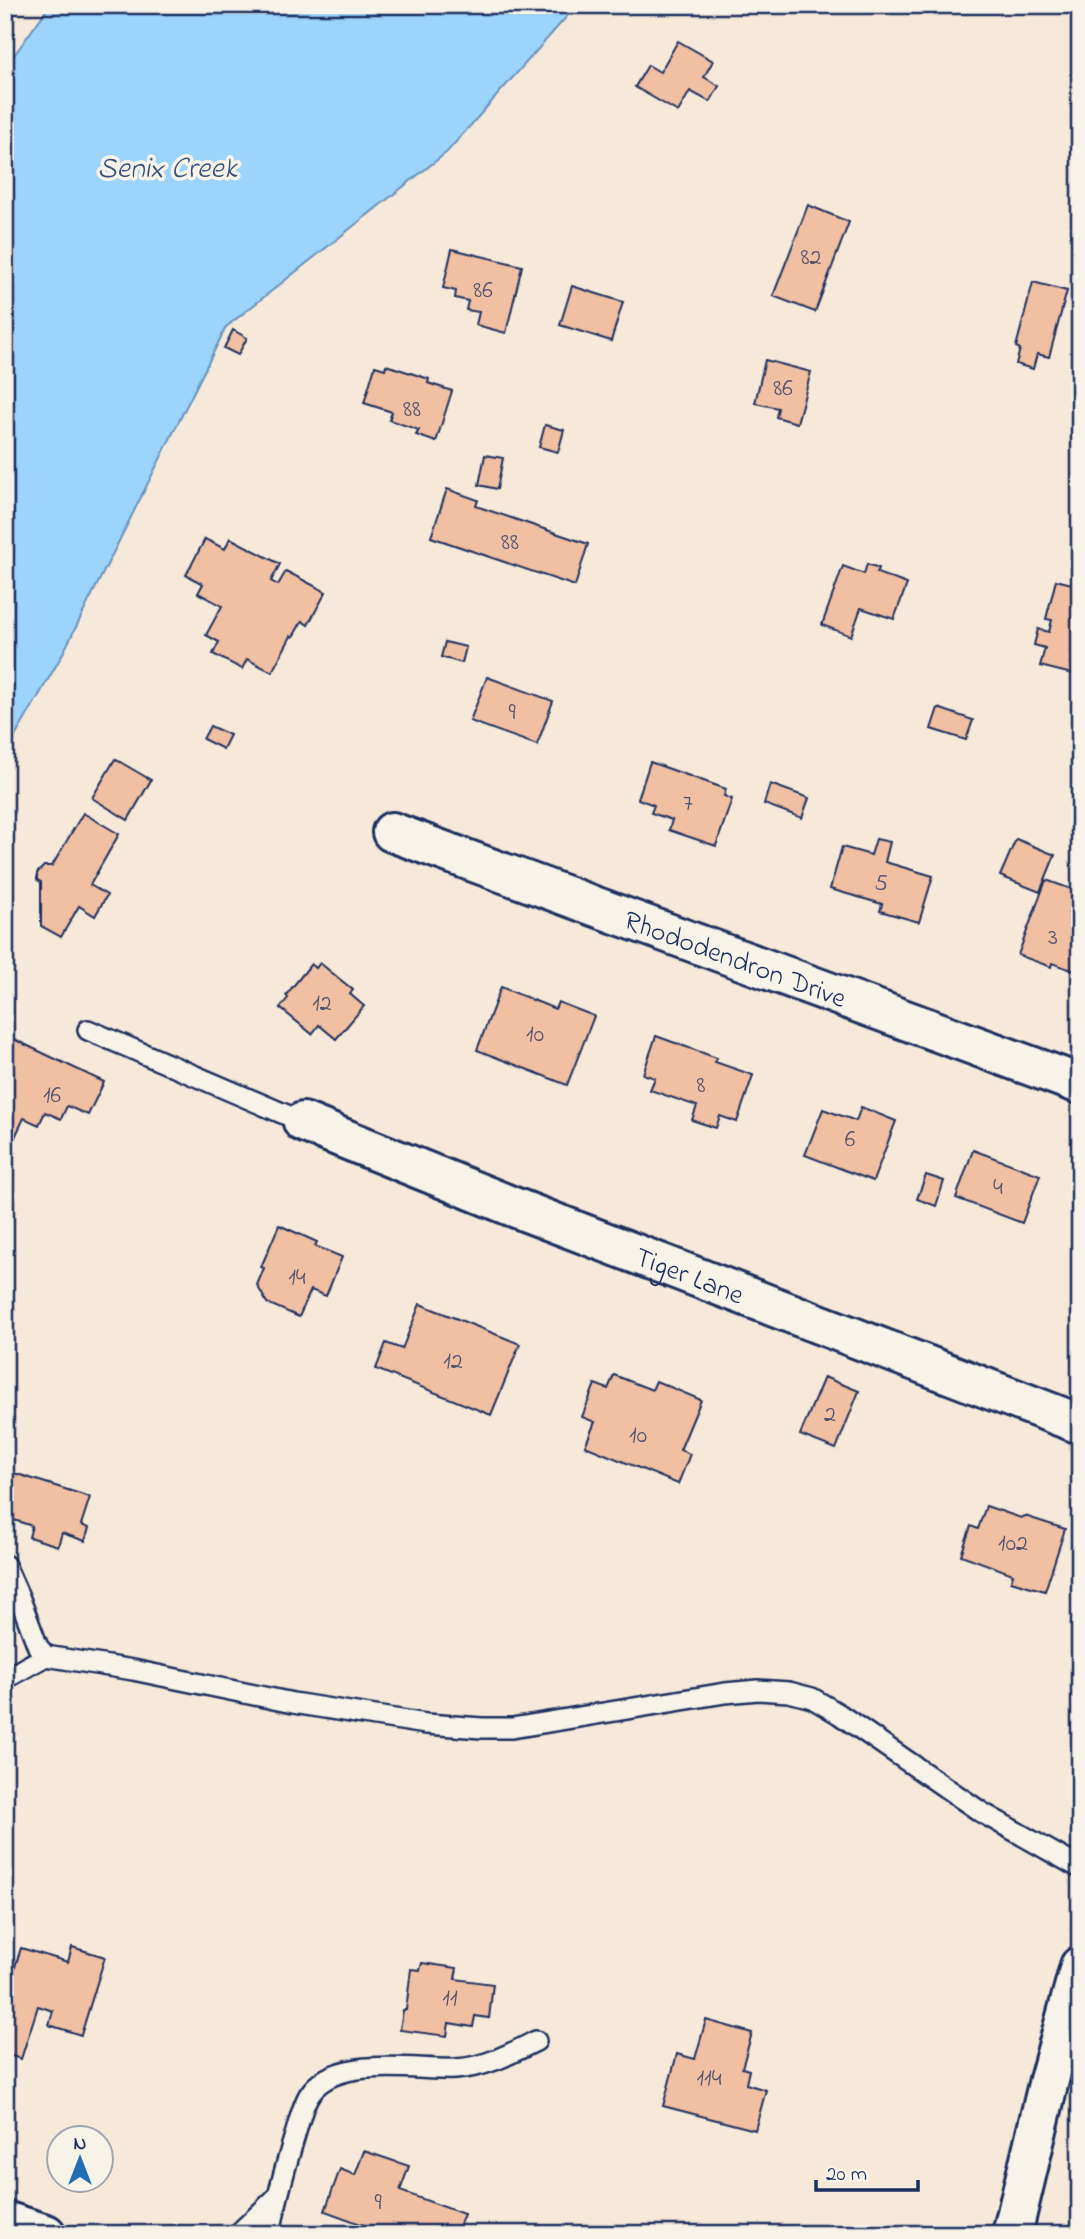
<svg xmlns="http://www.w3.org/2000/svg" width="1085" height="2239" font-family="'Indie Flower',sans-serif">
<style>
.water{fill:#9cd4fc;stroke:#6892bd;stroke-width:2}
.building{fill:#f1bfa2;stroke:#1b2f5e;stroke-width:2}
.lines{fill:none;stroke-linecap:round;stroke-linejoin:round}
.lane-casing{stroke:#1b2f5e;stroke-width:24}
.street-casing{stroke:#1b2f5e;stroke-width:44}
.secondary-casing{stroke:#1b2f5e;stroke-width:44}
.lane{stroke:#f7f3e8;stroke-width:19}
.street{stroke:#f7f3e8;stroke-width:38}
.secondary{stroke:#f7f3e8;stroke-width:38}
.labels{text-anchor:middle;stroke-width:7;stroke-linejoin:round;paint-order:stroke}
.number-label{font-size:24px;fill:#50536f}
.street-label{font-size:28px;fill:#1b2f5e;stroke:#f7f3e8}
.water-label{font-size:30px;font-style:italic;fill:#35507e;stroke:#f7f3e8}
</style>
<rect width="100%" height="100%" fill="#f6e9da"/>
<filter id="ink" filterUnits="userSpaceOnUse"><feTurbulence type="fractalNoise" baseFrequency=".0143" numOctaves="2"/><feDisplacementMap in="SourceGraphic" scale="14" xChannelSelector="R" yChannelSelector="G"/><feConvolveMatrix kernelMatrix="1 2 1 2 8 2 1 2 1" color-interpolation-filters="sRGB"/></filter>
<g filter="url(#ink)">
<path class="water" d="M50,5H577L447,152L226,327L61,657L5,754V68Z"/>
<g class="building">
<path d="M678,41L713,61L704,77L719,86L710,102L690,91L678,112L635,87L648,65L660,72Z"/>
<path d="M808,205L849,222L815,312L773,296Z"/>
<path d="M452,249L522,266L506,333L476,325L479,312L466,310L468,301L455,298L456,291L443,288Z"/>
<path d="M1033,282L1067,291L1049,357L1037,354L1033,369L1016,364L1020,349L1016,347Z"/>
<path d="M572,286L623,302L611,341L560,325Z"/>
<path d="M233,330L247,338L238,355L224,348Z"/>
<path d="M765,360L811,372L797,423L776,417L778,408L755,403Z"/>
<path d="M386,365L429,379L428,383L452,391L436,442L416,435L419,430L389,420L392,412L364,403L375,366L385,369Z"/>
<path d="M545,425L564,430L558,452L539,447Z"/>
<path d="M485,455L503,458L497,489L479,485Z"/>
<path d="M447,489L478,500L476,506L588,544L575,586L431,537Z"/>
<path d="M230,538L280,564L271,581L278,585L286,571L326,592L308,625L302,621L293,637L291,636L272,672L247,659L242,669L213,654L219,642L206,635L222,606L198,593L203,584L186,575L205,539L225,549Z"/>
<path d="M867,564L879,568L877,573L907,584L894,619L861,608L851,636L822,625L843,566L864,574Z"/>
<path d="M1056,580L1080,586V676L1040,666L1045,648L1034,645L1038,629L1049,632L1052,620L1046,619Z"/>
<path d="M445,642L466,647L462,663L441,657Z"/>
<path d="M487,677L553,701L537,745L470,721Z"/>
<path d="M938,708L973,720L966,740L931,729Z"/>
<path d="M210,726L230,735L223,749L203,739Z"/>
<path d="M115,759L151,780L128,820L92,798Z"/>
<path d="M650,762L726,789L724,796L732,799L716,846L669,830L672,820L651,813L654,805L638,799Z"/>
<path d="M770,784L809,798L802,818L764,804Z"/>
<path d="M83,813L119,834L90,885L107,895L95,916L79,906L61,937L41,926V882L37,880V873L44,866H52Z"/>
<path d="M876,839L890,842L885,862L933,876L919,922L880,911L882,904L830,889L842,847L871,855Z"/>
<path d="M1016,839L1055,855L1040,892L1000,876Z"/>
<path d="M1046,880L1077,891L1069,913L1080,917V973L1052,963L1051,967L1018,955Z"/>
<path d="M320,963L353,990L350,994L364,1006L336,1039L319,1025L312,1034L280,1008L288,998L286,995L311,964L316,968Z"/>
<path d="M501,987L555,1009L558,1002L594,1016L567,1085L477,1050Z"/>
<path d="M5,1035L104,1082L88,1115L67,1106L61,1119L45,1112L39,1125L24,1118L5,1158Z"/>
<path d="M656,1036L717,1058L715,1062L753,1075L737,1122L720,1116L716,1128L692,1120L697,1106L650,1090L655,1078L643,1074Z"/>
<path d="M861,1107L896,1121L873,1181L805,1155L823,1109L856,1121Z"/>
<path d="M973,1150L1040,1175L1022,1223L956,1198Z"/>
<path d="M926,1175L944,1181L936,1206L917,1199Z"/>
<path d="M279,1225L317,1242L315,1246L342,1257L326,1296L311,1290L299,1317L267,1303L257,1285L264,1268L261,1267Z"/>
<path d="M420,1304L520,1344L491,1415L376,1369L386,1343L402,1349Z"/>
<path d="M614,1375L652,1390L656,1381L701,1400L680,1450L690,1454L678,1484L585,1446L595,1422L582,1417L595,1384L608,1389Z"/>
<path d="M824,1377L859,1391L836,1449L800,1435Z"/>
<path d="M11,1472L90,1497L81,1525L89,1528L85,1541L62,1533L58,1546L29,1537L32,1526L5,1517V1489Z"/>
<path d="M986,1506L1021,1518L1025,1516L1065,1529L1045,1591L1011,1581L1013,1574L961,1555L971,1526L978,1529Z"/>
<path d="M72,1947L105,1957L81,2035L49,2025L53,2011L38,2006L21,2059L5,2054V1988L8,1989L21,1948L68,1962Z"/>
<path d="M422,1963L457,1968L455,1979L493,1984L489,2018L475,2016L473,2027L449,2023L447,2036L400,2030L403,2010H406L411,1969L420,1970Z"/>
<path d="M706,2020L752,2033L742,2068L749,2070L746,2084L766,2090L755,2130L663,2106L677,2054L695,2059Z"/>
<path d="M364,2151L409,2166L400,2191L464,2214L456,2234H370L372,2228L325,2211L340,2169L355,2175Z"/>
</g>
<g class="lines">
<g class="lane-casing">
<g id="lane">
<path d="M88,1030L303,1122"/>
<path d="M5,1565L20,1599L38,1647L46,1656L133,1670L293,1703L426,1724L482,1728H512L725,1693L758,1690L789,1692L812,1698L839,1714L981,1812L1080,1868"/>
<path d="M5,1679L46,1656"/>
<path d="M238,2234L276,2198"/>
<path d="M270,2234C276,2200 285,2168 295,2135C299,2123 302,2106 309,2095C334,2054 416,2071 456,2069C486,2067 510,2054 536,2041"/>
</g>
</g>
<g class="street-casing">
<g id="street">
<path id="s1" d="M392,832L1080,1084"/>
<path id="s2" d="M303,1122L511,1206L1080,1424"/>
<path d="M5,2221L46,2234"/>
</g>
</g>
<g class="secondary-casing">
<path id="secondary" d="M1012,2234L1049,2080L1080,1966"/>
</g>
<use href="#lane" class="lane"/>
<use href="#street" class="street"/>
<use href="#secondary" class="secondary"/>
</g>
</g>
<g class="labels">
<g class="number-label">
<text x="811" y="264">82</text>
<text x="483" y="297">86</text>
<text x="783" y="395">86</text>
<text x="412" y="416">88</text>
<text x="510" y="549">88</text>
<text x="512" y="719">9</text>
<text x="688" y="810">7</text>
<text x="881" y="890">5</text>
<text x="1053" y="944">3</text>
<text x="322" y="1010">12</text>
<text x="535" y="1041">10</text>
<text x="701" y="1092">8</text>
<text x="52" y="1102">16</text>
<text x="850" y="1146">6</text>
<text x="998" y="1194">4</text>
<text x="297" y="1284">14</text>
<text x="453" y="1368">12</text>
<text x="830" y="1421">2</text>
<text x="638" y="1442">10</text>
<text x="1013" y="1550">102</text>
<text x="450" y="2005">11</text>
<text x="709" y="2085">114</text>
<text x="378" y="2209">9</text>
</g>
<g class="street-label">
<text dy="10" stroke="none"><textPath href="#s1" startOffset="366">Rhododendron Drive</textPath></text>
<text dy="10" stroke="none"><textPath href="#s2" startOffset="416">Tiger Lane</textPath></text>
</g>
<g class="water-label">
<text x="167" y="177">Senix Creek</text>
</g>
</g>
<rect width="1085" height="2239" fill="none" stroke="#f7f3e8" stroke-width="28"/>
<rect x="14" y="14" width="1057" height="2211" fill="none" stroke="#1b2f5e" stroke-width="2.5" filter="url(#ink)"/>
<g transform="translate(80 2159)"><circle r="33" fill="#f7f3e8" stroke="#9fa5b1" stroke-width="2"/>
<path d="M0-5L12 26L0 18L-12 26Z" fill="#1f6fb2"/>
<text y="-10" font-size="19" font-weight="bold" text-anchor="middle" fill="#1b2f5e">N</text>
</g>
<path d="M816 2180v10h102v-10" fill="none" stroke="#1b2f5e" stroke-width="3.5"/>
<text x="826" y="2180" font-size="21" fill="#1b2f5e" stroke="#f7f3e8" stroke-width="5" paint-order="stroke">20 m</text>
</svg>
